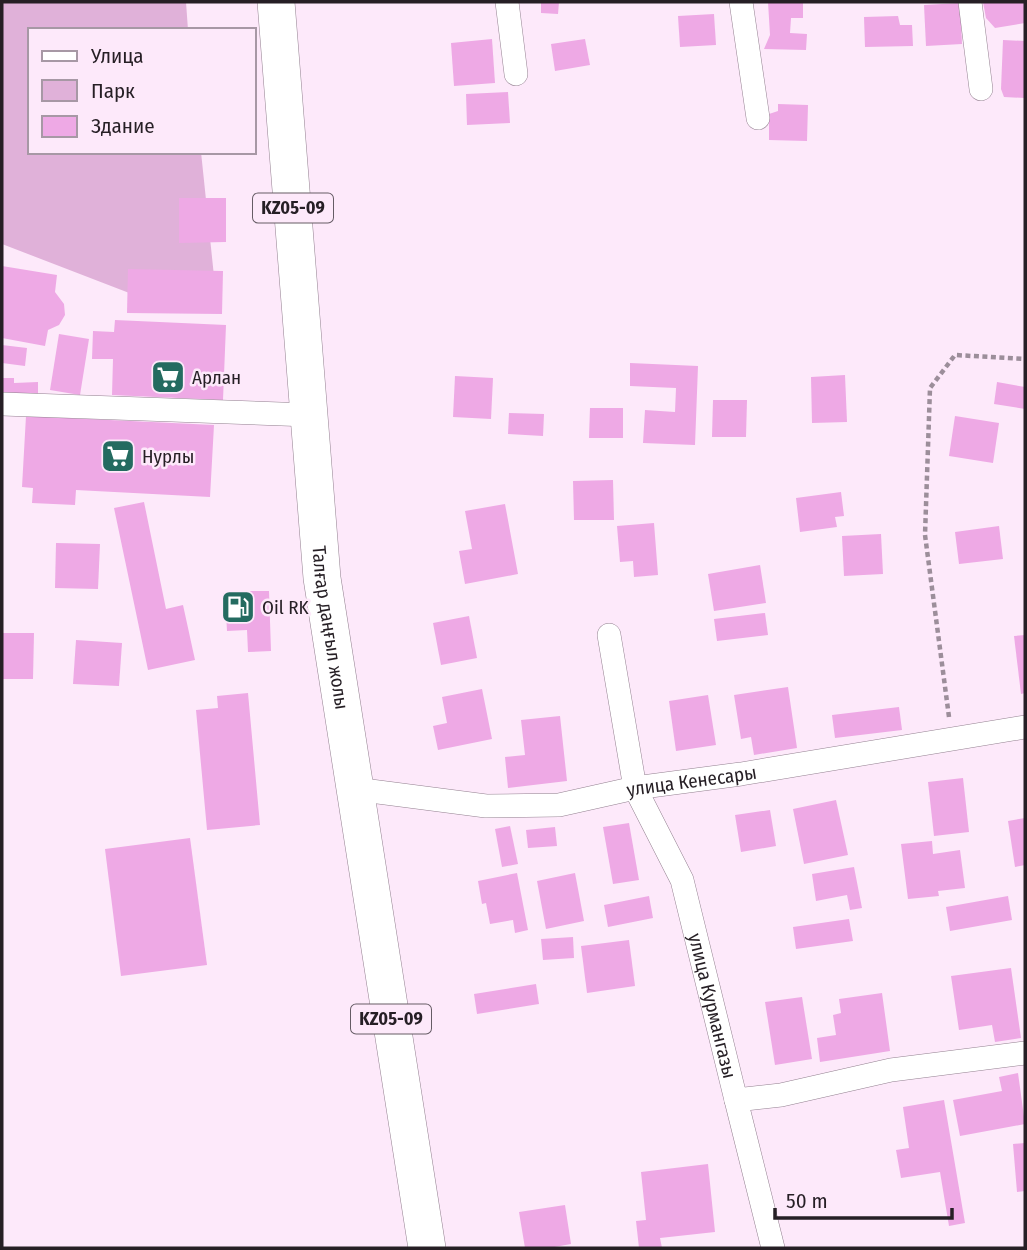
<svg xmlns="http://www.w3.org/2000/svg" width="1027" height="1250" font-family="'Fira Sans Condensed',sans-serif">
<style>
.green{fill:#e0b1d9}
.building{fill:#eea9e5}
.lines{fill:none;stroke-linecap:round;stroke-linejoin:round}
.street-casing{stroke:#938190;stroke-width:24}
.primary-casing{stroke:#938190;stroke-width:38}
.path{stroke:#9c8e9a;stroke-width:4.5;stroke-dasharray:5 3.5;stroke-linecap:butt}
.street{stroke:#fff;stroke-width:23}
.primary{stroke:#fff;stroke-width:37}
.labels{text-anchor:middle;stroke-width:5;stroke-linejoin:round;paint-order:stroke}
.shield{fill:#fde9fa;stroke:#665c65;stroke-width:2}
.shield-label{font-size:18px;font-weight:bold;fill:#261f25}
.poi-label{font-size:19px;fill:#261f25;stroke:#fde9fa;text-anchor:start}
.street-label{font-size:19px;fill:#261f25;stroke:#fde9fa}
</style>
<rect width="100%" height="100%" fill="#fde9fa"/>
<path class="green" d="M2,2H186L188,30H30V152H201L217,305L163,306L2,244Z"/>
<g class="building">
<path d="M541,2H559L558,14L541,13Z"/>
<path d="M768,2H803V18H791L790,33L807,34L806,50L764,49L770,35Z"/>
<path d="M983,2H1025V23L995,28L986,18Z"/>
<path d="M960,3L962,44L926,46L924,5Z"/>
<path d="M714,14L716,45L680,47L678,16Z"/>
<path d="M898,16L900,25H912L913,46L865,47L864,17Z"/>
<path d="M492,39L495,83L454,86L451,43Z"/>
<path d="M585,39L590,65L555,71L551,44Z"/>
<path d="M1003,40L1025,41V98L1004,97L1001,89Z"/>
<path d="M508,92L510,123L467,125L466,94Z"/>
<path d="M778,104L808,105L807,141L769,140V114L778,111Z"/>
<path d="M179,198H226V242L179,243Z"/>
<path d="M2,266L57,275L55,292L64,304L65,315L59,325L48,330L45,346L2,338Z"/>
<path d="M128,269L223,271L222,314L127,313Z"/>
<path d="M115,320L226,325L223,400L112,395L113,359H92L93,331L114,332Z"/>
<path d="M59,334L89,339L80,395L50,390Z"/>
<path d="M2,345L27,348L25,366L2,363Z"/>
<path d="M630,363L698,366L695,445L643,443L645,410L675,412L676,388L630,386Z"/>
<path d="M845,375L847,422L812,423L811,377Z"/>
<path d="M455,376L493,378L491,419L453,417Z"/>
<path d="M2,378H14V383L38,382V397H2Z"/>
<path d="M997,382L1025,387V409L994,404Z"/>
<path d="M713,400H747L746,437H712Z"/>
<path d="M590,408H623V438H589Z"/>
<path d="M509,413L544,414L543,436L508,434Z"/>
<path d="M26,416L214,425L210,497L76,490L75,505L32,503L33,488L22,487Z"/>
<path d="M955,416L999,423L993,463L949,456Z"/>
<path d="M613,480L614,520H574L573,481Z"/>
<path d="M841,492L844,516L835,517L837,527L800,532L796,498Z"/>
<path d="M144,502L166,609L183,605L195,660L148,670L114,508Z"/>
<path d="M505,504L518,574L465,584L459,551L472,549L465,511Z"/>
<path d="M654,523L658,575L634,577L633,561L620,562L617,526Z"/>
<path d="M999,526L1003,559L959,564L955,532Z"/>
<path d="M881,534L883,574L844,576L842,536Z"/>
<path d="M56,543L100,544L98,589L55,588Z"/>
<path d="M760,565L766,603L714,611L708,574Z"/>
<path d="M246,591H269L271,651L248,652L247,630L227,631L226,613L247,612Z"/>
<path d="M765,613L768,635L717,641L714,619Z"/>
<path d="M469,616L477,658L441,665L433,623Z"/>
<path d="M2,633H34L33,679H2Z"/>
<path d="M1025,635V693L1021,694L1014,636Z"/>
<path d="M76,640L122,643L119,686L73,684Z"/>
<path d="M788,687L797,748L754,755L751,737L741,739L734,695Z"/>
<path d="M482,689L492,739L438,750L433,726L447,723L442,697Z"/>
<path d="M248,693L260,825L207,830L196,710L218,708L217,696Z"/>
<path d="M708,695L716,745L676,751L669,701Z"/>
<path d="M899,707L902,730L835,738L832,715Z"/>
<path d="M560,716L567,781L508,788L505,757L525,755L521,720Z"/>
<path d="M963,778L969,832L934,836L928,782Z"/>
<path d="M836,800L848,855L804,864L793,809Z"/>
<path d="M770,810L776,846L741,852L735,815Z"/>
<path d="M1025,818V865L1015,867L1008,821Z"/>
<path d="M629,823L639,880L613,884L603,827Z"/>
<path d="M510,826L518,864L502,867L495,829Z"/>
<path d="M555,827L557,846L528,848L526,830Z"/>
<path d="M190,838L207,965L121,976L105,849Z"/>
<path d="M932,841L933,854L960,850L965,888L938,891L939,896L908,899L901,844Z"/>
<path d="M854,867L862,908L850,910L847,895L816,901L812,874Z"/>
<path d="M517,873L528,930L515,933L513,920L490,924L486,903L482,904L478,881Z"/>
<path d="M575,873L584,921L546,929L537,881Z"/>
<path d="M649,896L653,918L608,927L604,905Z"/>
<path d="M1008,896L1012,920L950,931L946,907Z"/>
<path d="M849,919L853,941L796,949L793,927Z"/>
<path d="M573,937L574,958L543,960L541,939Z"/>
<path d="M629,940L635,986L587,993L581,946Z"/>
<path d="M1011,968L1021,1038L995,1042L992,1025L959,1030L951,976Z"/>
<path d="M536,984L539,1004L477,1014L474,994Z"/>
<path d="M882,993L890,1051L820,1062L817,1038L836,1035L833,1015L841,1013L839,999Z"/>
<path d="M802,997L812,1059L775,1065L765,1002Z"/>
<path d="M1018,1073L1025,1124L960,1136L953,1100L1002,1091L999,1077Z"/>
<path d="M944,1100L965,1223L949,1226L940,1172L901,1178L896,1150L909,1148L903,1107Z"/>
<path d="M1025,1143V1191L1017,1192L1013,1144Z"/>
<path d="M708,1164L715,1232L660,1238L662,1248H639L636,1221L646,1220L641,1172Z"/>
<path d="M565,1205L571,1244L549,1248H525L519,1212Z"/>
</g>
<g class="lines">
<g class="street-casing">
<g id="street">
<path d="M507,2L516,74"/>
<path d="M741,2L758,118"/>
<path d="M970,2L981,89"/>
<path d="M2,404L309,415"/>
<path id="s1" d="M609,635L635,788L682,880L736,1100L781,1095L891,1070L1025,1053"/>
<path id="s2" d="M355,789L486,806L559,805L635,788L741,774L1025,727"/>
<path d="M736,1100L773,1248"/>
</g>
</g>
<g class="primary-casing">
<g id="primary">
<path id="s3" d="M276,2L322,578L427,1248"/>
</g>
</g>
<path class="path" d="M949,717L925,535L930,388L955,355L1025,359"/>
<use href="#street" class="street"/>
<use href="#primary" class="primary"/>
</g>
<defs>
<g id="supermarket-square" transform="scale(1.75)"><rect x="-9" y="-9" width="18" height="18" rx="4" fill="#246b60" stroke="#fde9fa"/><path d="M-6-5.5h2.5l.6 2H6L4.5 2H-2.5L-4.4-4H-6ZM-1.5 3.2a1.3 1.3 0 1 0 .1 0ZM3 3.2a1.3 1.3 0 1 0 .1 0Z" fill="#fff"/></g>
<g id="fuel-square" transform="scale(1.75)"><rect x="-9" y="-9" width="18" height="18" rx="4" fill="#246b60" stroke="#fde9fa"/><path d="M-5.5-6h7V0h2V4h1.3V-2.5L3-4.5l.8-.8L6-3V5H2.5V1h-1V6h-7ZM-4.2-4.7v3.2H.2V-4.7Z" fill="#fff"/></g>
</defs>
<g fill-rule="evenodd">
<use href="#supermarket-square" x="168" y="377"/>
<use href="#supermarket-square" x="118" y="456"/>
<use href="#fuel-square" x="238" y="607"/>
</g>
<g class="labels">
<g class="shield">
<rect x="253" y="193.5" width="80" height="29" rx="5"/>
<rect x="351" y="1004.5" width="80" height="29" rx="5"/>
</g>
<g class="shield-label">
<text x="293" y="214">KZ05-09</text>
<text x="391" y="1025">KZ05-09</text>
</g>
<g class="poi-label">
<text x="192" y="384">Арлан</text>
<text x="142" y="463">Нурлы</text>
<text x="262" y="614">Oil RK</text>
</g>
<g class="street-label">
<text dy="7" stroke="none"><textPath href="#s3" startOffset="628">Талғар даңғыл жолы</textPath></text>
<text dy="7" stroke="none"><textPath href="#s2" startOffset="340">улица Кенесары</textPath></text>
<text dy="7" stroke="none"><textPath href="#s1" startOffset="388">улица Курмангазы</textPath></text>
</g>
</g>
<rect width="1027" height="1250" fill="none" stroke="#261f25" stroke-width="7"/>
<rect x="28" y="28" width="228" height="126" fill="#fde9fa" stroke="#a798a5" stroke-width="2"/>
<rect x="42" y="51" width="35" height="10" fill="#ffffff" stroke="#a798a5" stroke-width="2"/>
<text x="91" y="63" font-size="21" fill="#261f25">Улица</text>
<rect x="42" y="80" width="35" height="21" fill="#e0b1d9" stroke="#a798a5" stroke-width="2"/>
<text x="91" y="98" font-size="21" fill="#261f25">Парк</text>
<rect x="42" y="116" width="35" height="21" fill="#eea9e5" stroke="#a798a5" stroke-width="2"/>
<text x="91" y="133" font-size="21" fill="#261f25">Здание</text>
<path d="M775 1208v10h177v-10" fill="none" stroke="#261f25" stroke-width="3.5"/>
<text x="786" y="1208" font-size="21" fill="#261f25" stroke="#fde9fa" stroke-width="5" paint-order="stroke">50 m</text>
</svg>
